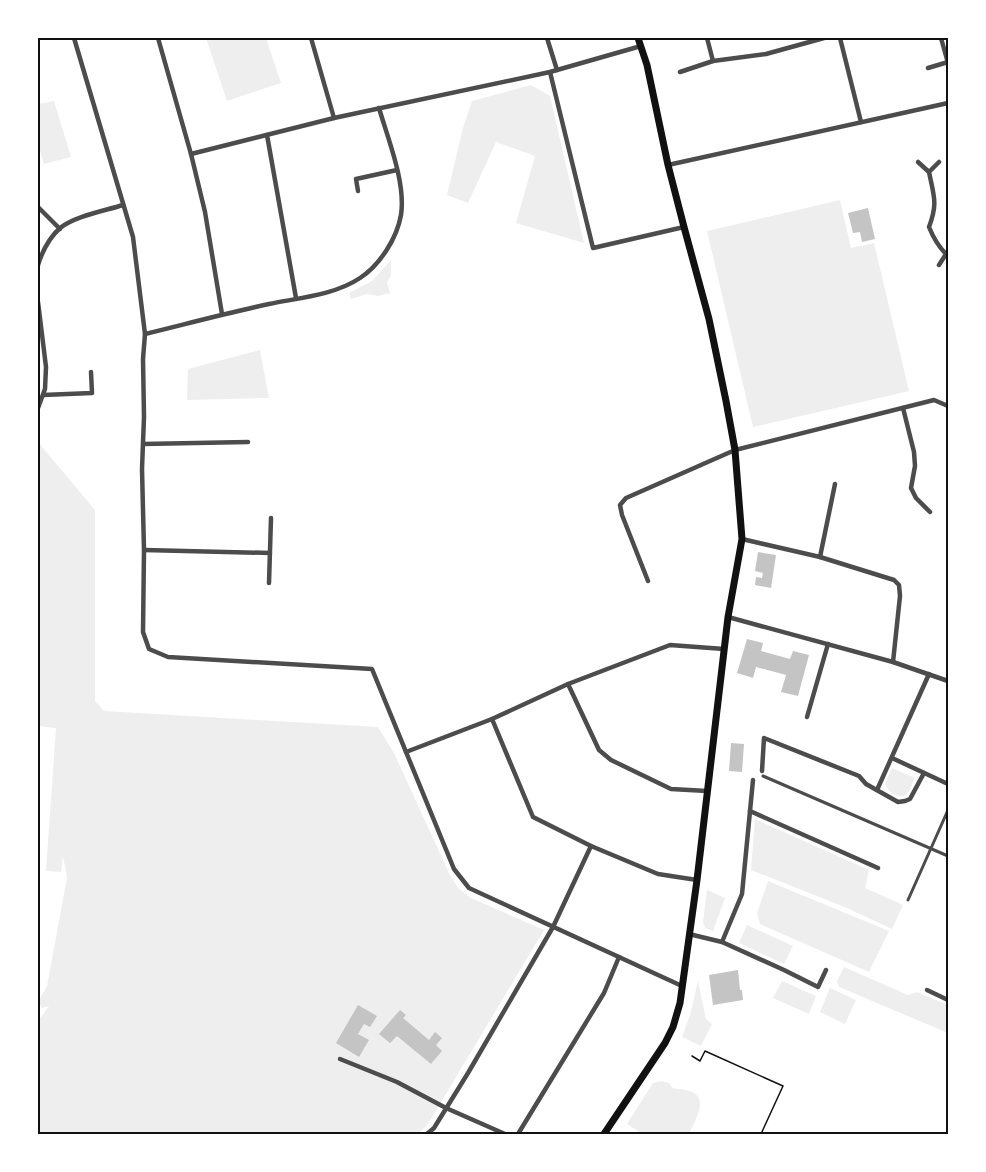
<svg xmlns="http://www.w3.org/2000/svg" width="986" height="1172" font-family="'Varela Round',sans-serif">
<style>
.green{fill:#eee}
.building{fill:#c4c4c4}
.lines{fill:none;stroke-linecap:round;stroke-linejoin:round}
.path{stroke:#111;stroke-width:1.5}
.pedestrian{stroke:#4c4c4c;stroke-width:3}
.minor{stroke:#4c4c4c;stroke-width:4.5}
.primary{stroke:#111;stroke-width:7}
.neatline{fill:none;stroke:#111;stroke-width:2}
</style>
<rect width="100%" height="100%" fill="#fff"/>
<g class="green">
<path d="M206,38H266L281,83L227,101Z"/>
<path d="M531,85L550,96L584,243L516,223L535,156L496,142L468,203L447,195L463,128L472,101Z"/>
<path d="M54,101L71,157L44,164L38,144V104Z"/>
<path d="M840,200L851,248L874,243L909,391L753,427L707,231Z"/>
<path d="M391,260V275L387,283L390,293L378,296L367,294L351,299L349,293L372,281Z"/>
<path d="M260,350L269,398L187,400L188,369Z"/>
<path d="M38,442L95,510V701L104,711L378,727L394,753L449,873L458,888L471,898L544,930L428,1124L418,1134H38V1021L49,1006L42,1008L38,1002L47,986L67,878L63,856L61,872L46,871L56,728L38,726Z"/>
<path d="M892,768L915,778C913,782 911,788 908,792C901,802 887,792 885,783Z"/>
<path d="M755,819L869,870L865,888L903,905L892,929L847,908L751,870Z"/>
<path d="M768,881L889,931L869,972L760,924L757,913Z"/>
<path d="M707,890L725,898L713,931L705,928L703,922Z"/>
<path d="M747,925L793,946L784,964L739,943Z"/>
<path d="M844,967L908,995L917,992L948,1005V1033L839,987L837,981Z"/>
<path d="M698,981L706,1019L712,1024L701,1046L682,1037L690,1015Z"/>
<path d="M782,981L816,996L809,1014L773,998Z"/>
<path d="M830,988L856,1000L845,1024L820,1012Z"/>
<path d="M661,1081L669,1083C673,1091 678,1088 686,1090C712,1095 695,1120 689,1134H636L638,1131L627,1124L653,1083Z"/>
</g>
<g class="building">
<path d="M868,208L875,239L862,242L860,232L853,233L848,213Z"/>
<path d="M758,552L776,555L771,588L755,585L756,577L762,578L763,573L755,571Z"/>
<path d="M747,639L763,643L761,651L790,659L793,651L809,655L798,696L781,692L786,675L756,667L753,678L737,673Z"/>
<path d="M731,743L744,744L742,772L729,771Z"/>
<path d="M738,970L740,990H742L743,1000L713,1005L709,975Z"/>
<path d="M358,1005L377,1016L370,1027L364,1024L358,1034L369,1040L359,1057L336,1043Z"/>
<path d="M400,1010L406,1015L403,1018L429,1040L435,1032L442,1038L436,1045L442,1051L431,1064L397,1036L390,1043L379,1034Z"/>
</g>
<g class="lines">
<path class="path" d="M692,1056L700,1061L705,1051L783,1086L761,1134"/>
<g class="pedestrian">
<path d="M763,776L948,856"/>
<path d="M908,900L948,810"/>
</g>
<g class="minor">
<path d="M74,38L133,237L145,334L143,359L144,417L142,469L144,550L143,632L149,649L168,657L372,669L454,869L469,888L682,986"/>
<path d="M158,38L191,154L205,212L222,314"/>
<path d="M311,38L334,118"/>
<path d="M547,38L557,70"/>
<path d="M707,38L713,61"/>
<path d="M840,38L861,122"/>
<path d="M941,38L948,63"/>
<path d="M928,68L948,62"/>
<path d="M550,72L593,248L684,227"/>
<path d="M680,72L713,61L766,54L824,38"/>
<path d="M267,135L296,298"/>
<path d="M191,154L334,118L550,72L641,46"/>
<path d="M918,162L929,172"/>
<path d="M939,162L929,172C934,197 938,203 929,227C933,237 938,246 946,254H948"/>
<path d="M668,165L948,103"/>
<path d="M358,191L356,179L397,170"/>
<path d="M38,207L60,229"/>
<path d="M38,265C42,252 49,238 60,228C75,216 104,211 123,205"/>
<path d="M939,265L946,254"/>
<path d="M38,302L46,367L45,389L38,408"/>
<path d="M145,334C186,324 227,313 269,304C298,298 335,295 360,278C380,265 397,238 401,215C406,183 388,139 379,108"/>
<path d="M43,395L92,393L91,372"/>
<path d="M903,408L914,452L915,466L911,488L916,498L930,512"/>
<path d="M143,444L248,442"/>
<path d="M742,539L820,557L894,580L899,585L900,596L893,662"/>
<path d="M144,550L270,553"/>
<path d="M820,557L835,484"/>
<path d="M648,581L622,515L620,505L626,498L735,450L934,400L948,406"/>
<path d="M269,583L271,518"/>
<path d="M728,617L893,662L948,681"/>
<path d="M568,684L599,750L611,760L671,789L707,791"/>
<path d="M807,717L828,644"/>
<path d="M492,719L533,817L591,846L658,874L697,880"/>
<path d="M406,752L492,719L568,684L670,645L724,649"/>
<path d="M892,758L948,784"/>
<path d="M762,771L764,738L859,776L866,784L898,802L905,801L910,799L924,773"/>
<path d="M877,790L929,674"/>
<path d="M750,811L878,868"/>
<path d="M689,934L722,942L784,970L818,987L826,970"/>
<path d="M722,942L742,894L753,780"/>
<path d="M927,990L948,1000"/>
<path d="M340,1059L397,1082L446,1108L505,1134"/>
<path d="M427,1134L434,1128L468,1073L553,927L591,846"/>
<path d="M518,1134L604,993L619,957"/>
</g>
<path class="primary" d="M604,1134L665,1043L673,1027L680,1003L697,880L728,617L742,539L735,450L726,401L709,319L684,227L668,165L647,65L638,38"/>
</g>
<rect width="986" height="1172" fill="none" stroke="#ffffff" stroke-width="78"/>
<rect x="39" y="39" width="908" height="1094" class="neatline"/>
</svg>
